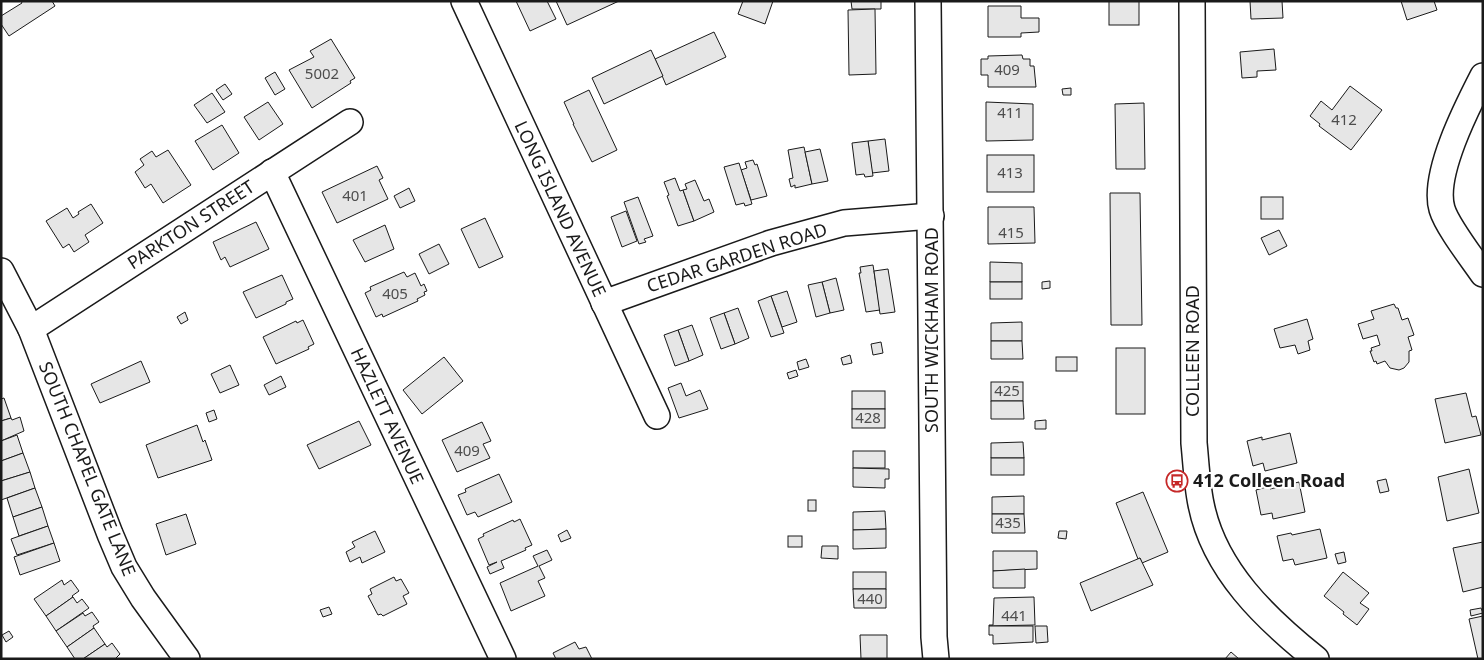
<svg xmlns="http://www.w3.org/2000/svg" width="1484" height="660" font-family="'Noto Sans',sans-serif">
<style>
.building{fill:#e6e6e6;stroke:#1a1a1a}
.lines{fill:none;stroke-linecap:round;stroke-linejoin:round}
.minor-casing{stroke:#1a1a1a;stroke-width:28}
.minor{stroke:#fff;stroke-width:25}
.labels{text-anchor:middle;stroke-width:4;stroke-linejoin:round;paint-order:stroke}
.number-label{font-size:15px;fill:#4d4d4d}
.street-label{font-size:18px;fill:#1a1a1a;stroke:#fff}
.poi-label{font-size:18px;font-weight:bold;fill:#1a1a1a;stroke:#fff;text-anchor:start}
</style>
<rect width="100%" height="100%" fill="#fff"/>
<g class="building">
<path d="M21,1H52L55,6L9,36L1,24V16L22,3Z"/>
<path d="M516,1H547L556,19L530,31Z"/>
<path d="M556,1H619L567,25Z"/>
<path d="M743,1H773L765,24L738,14Z"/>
<path d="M851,1H881V9H852Z"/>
<rect x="1109" y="1" width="30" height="24"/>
<path d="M1250,1H1282L1283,18L1251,19Z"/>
<path d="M1401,1H1434L1437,10L1407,20Z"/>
<path d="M988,6H1021V18H1039V32L1021,33V37H988Z"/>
<path d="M875,9L876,74L849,75L848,10Z"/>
<path d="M714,32L726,57L666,85L655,59Z"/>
<path d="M331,39L355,78L350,81L351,83L312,108L289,70L314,57L310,51Z"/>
<path d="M1274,49L1276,70L1257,71V77L1242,78L1240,52Z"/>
<path d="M651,50L663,76L604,104L592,78Z"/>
<path d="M1022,55L1023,59H1030V66H1034L1036,87H988V75H981V59H988V56Z"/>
<path d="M275,72L285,89L275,95L265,78Z"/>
<path d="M225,84L232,94L223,100L216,90Z"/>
<path d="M1350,86L1382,110L1351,150L1319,126L1320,124L1310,116L1321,101L1332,110Z"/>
<path d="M1071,88V95H1063L1062,89Z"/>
<path d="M589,90L617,150L592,162L573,124H574L564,102Z"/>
<path d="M212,93L225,112L207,123L194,105Z"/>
<path d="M268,102L283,124L259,140L244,117Z"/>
<path d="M986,102L1033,104V140L986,141Z"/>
<path d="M1144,103L1145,169H1116L1115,104Z"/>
<path d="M222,125L239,153L213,170L195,141Z"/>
<path d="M885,139L889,171L872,173L868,141Z"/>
<path d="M868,141L873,176L865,177L864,174L856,175L852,143Z"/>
<path d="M804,147L812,184L795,188V185L791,187L789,179L793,178L788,150Z"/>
<path d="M820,149L828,181L812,184L805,152Z"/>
<path d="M168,150L191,185L163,203L151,184L145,188L135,172L144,165L140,159L152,151L156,157Z"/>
<rect x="987" y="155" width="47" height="37"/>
<path d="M753,160L755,165L757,164L767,196L751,200L741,170L747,168L745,162Z"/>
<path d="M739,163L752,204L745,206L744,203L736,205L724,167Z"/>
<path d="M377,166L383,178L379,180L388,199L337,223L322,192Z"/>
<path d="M675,178L680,191L683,190L694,221L678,226L667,196L669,195L664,182Z"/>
<path d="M695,180L704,201L709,199L714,212L694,221L683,190L687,189L685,184Z"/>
<path d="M409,188L415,201L400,208L394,196Z"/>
<path d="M1110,193H1140L1142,325H1111Z"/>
<path d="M638,197L653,236L644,239L646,242L639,244L624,202Z"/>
<rect x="1261" y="197" width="22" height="22"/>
<path d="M91,204L103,223L85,235L89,242L74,252L69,244L63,248L46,221L67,208L73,218L79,214L78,212Z"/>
<path d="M988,207H1034L1035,243L988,244Z"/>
<path d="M626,211L637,241L622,247L611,217Z"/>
<path d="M485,218L503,257L479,268L461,229Z"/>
<path d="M256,222L269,249L230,267L225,257L221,260L213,242Z"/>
<path d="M385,225L394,249L365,262L353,240Z"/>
<path d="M1279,230L1287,246L1269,255L1261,238Z"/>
<path d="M439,244L449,264L429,274L419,254Z"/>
<path d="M990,262L1022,263V282H990Z"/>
<path d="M873,265L880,310L866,312L859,273H861L860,267Z"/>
<path d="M888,269L895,312L880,314L874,271Z"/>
<path d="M404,272L407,277L415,273L421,286L424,284L427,291L424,292L425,295L417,299L418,301L383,317L382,314L376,317L365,293L371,290L370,287Z"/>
<path d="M282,275L293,299L286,302V304L256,318L243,292Z"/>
<path d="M836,278L844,310L830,313L822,282Z"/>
<path d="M1050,281V288L1042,289V282Z"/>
<path d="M822,282L830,313L816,317L808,285Z"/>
<rect x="990" y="282" width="32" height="17"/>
<path d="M787,291L797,322L782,327L771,296Z"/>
<path d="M771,296L784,333L771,337L758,301Z"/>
<path d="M1394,304L1396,308H1398L1402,320L1408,318L1414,335L1408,337L1412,350L1409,351V362L1404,368L1399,370L1390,368L1385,361L1377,364L1376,361L1374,362L1370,351H1372L1371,348L1380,345L1377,335L1363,339L1358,324L1374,319L1371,311Z"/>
<path d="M738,308L749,338L735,344L724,313Z"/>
<path d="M185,312L188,320L181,324L177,317Z"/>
<path d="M724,313L735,344L721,349L710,318Z"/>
<path d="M1307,319L1313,339L1308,341L1310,350L1298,354L1295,345L1280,348L1274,329Z"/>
<path d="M303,320L314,344L308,347L309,349L276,364L263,337L296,321L297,323Z"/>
<path d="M1022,322V341H991V323Z"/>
<path d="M692,325L703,355L689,361L678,330Z"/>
<path d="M678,330L689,361L675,366L664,335Z"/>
<path d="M991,341H1022L1023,359H991Z"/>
<path d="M881,342L883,353L873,355L871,344Z"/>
<rect x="1116" y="348" width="29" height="66"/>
<path d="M850,355L852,363L843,365L841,358Z"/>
<path d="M444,357L463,381L422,414L403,390Z"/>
<rect x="1056" y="357" width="21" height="14"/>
<path d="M806,359L809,367L799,370L797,362Z"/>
<path d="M141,361L150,382L100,403L91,384Z"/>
<path d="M230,365L239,385L220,393L211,374Z"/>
<path d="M796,370L798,376L789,379L787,373Z"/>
<path d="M281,376L286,387L269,395L264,385Z"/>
<rect x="991" y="382" width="32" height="19"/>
<path d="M681,383L686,396L700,390L708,409L679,418L668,388Z"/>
<rect x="852" y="391" width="33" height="18"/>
<path d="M1466,393L1472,417L1476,416L1481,435L1445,443L1435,399Z"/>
<path d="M4,398L11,418L1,421V399Z"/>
<path d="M991,401H1023L1024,419H991Z"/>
<rect x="852" y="409" width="33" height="19"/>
<path d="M214,410L217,419L209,422L206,413Z"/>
<path d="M20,417L24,431L1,441V421L11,418L12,420Z"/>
<path d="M1046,420V429H1035V421Z"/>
<path d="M359,421L371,445L319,469L307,445Z"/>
<path d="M482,422L491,441L483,444L490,458L457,472L442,440Z"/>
<path d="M197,425L203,442L205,440L212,460L158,478L146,445Z"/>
<path d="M1290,433L1297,463L1265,471L1263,463L1253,466L1247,441L1262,437V440Z"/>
<path d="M17,435L23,453L1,461V441Z"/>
<path d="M1023,442L1024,458H991V443Z"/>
<rect x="853" y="451" width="32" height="17"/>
<path d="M23,453L30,472L1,481V461Z"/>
<rect x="991" y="458" width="33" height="17"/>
<path d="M853,468L889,469V479H885V488L853,487Z"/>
<path d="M1469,469L1479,513L1447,521L1438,477Z"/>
<path d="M30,472L35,488L1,500V481Z"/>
<path d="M499,474L512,502L478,517L475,512L467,515L458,495L466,492L465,489Z"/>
<path d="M1386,479L1389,491L1380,493L1377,481Z"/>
<path d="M1299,482L1305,512L1273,519L1272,513L1261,515L1256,490L1270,486V489Z"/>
<path d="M35,488L42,507L13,517L7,498Z"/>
<path d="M1143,492L1168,552L1142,563L1140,558L1138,559L1116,503Z"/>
<path d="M1024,496V514H992V497Z"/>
<rect x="808" y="500" width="8" height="11"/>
<path d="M42,507L48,526L19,536L13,517Z"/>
<path d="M885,511L886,529L853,530V512Z"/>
<path d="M186,514L196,544L166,555L156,524Z"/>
<path d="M992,514H1024L1025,533H992Z"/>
<path d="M520,519L532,545L525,548L526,550L501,561L504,568L490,574L487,567L497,562L489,565L478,539L484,536L483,534L513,520L514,522Z"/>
<path d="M48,526L54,543L17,555L11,539Z"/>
<path d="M886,529V548L853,549V530Z"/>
<path d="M1320,529L1327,558L1295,565L1293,559L1283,561L1277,536L1291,533L1292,535Z"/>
<path d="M567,530L571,538L561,542L558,535Z"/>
<path d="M375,531L385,552L362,563L360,557L350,562L346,552L355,547L352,542Z"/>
<path d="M1059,531H1067L1066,539L1058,538Z"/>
<rect x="788" y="536" width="14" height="11"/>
<path d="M1483,542V587L1463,592L1453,548Z"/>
<path d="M54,543L60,561L20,575L14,557Z"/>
<path d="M822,546H838V559L821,558Z"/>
<path d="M547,550L552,560L539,566L545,578L538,581L545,596L511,611L500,583L538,566L533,556Z"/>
<path d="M993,551H1037V569L993,571Z"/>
<path d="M1344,552L1346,562L1338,564L1335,554Z"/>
<path d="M1140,558L1153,585L1091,611L1080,583Z"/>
<path d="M1025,569V588H993V571Z"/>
<rect x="853" y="572" width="33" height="17"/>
<path d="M1343,572L1369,593L1360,603L1369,609L1357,625L1343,614L1344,612L1324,596Z"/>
<path d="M394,577L396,581L401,579L409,593L403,596L407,604L383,616L381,614L378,615L368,596L372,594L370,589Z"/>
<path d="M62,580L64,585L71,580L79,591L72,596L73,597L46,616L34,599Z"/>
<path d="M853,589H886V608H854Z"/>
<path d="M73,597L77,603L82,599L89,608L56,631L46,616Z"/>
<path d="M1034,597L1035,625L989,626V625H993L994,598Z"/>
<path d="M329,607L332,614L323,617L320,610Z"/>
<path d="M1481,608L1483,613L1471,616L1470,610Z"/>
<path d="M92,612L99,622L93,626L94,628L67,647L56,631L83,613L85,616Z"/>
<path d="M1483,616V659H1478L1469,619Z"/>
<path d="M989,626H1033V642L993,644V635H989Z"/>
<path d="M1035,626H1047L1048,642L1036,643Z"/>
<path d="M94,628L105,644L83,659H75L67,647Z"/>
<path d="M9,631L13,637L6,642L2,635Z"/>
<path d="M860,635H887V659H861Z"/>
<path d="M575,642L579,649L586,647L592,659H556L553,653Z"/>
<path d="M112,643L120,654L115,659H83L105,644L107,647Z"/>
<path d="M1231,652L1239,659H1225Z"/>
</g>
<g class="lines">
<g class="minor-casing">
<g id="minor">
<path d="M464,1L657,416"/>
<path d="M928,1L934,637L936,659"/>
<path d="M1192,1L1194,443C1196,463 1197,485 1201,504C1214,570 1266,619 1316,659"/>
<path d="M1483,76C1467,107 1432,175 1442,209C1447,226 1472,258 1483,274"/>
<path d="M272,172L503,659"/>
<path d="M1,271L31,329L110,534L124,567L143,598L187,659"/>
<path d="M604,303L771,243L844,223L931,216"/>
<path d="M31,329L350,122"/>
</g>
</g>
<use href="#minor" class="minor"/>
</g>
<defs>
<g id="bus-ring" transform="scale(1.125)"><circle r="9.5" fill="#fff" stroke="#c62828" stroke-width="1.5"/><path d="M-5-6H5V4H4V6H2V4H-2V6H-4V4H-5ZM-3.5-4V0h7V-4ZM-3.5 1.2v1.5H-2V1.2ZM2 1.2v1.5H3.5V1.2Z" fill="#c62828"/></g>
</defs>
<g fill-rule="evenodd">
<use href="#bus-ring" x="1177" y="481"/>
</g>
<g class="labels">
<g class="number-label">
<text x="1007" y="75">409</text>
<text x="322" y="79">5002</text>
<text x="1010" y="118">411</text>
<text x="1344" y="125">412</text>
<text x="1010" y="178">413</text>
<text x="355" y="201">401</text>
<text x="1011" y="238">415</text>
<text x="395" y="299">405</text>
<text x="1007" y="396">425</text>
<text x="868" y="423">428</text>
<text x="467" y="456">409</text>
<text x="1008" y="528">435</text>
<text x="870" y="604">440</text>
<text x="1014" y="621">441</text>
</g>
<g class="street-label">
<text transform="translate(560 209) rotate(65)" y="6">LONG ISLAND AVENUE</text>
<text transform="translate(191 225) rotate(-33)" y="6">PARKTON STREET</text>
<text transform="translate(737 258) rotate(-18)" y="6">CEDAR GARDEN ROAD</text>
<text transform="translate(932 330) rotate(-90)" y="6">SOUTH WICKHAM ROAD</text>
<text transform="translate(1193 351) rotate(-90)" y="6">COLLEEN ROAD</text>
<text transform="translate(387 416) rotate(65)" y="6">HAZLETT AVENUE</text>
<text transform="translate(87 469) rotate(68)" y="6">SOUTH CHAPEL GATE LANE</text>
</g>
<g class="poi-label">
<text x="1193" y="487">412 Colleen Road</text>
</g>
</g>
<rect width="1484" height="660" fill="none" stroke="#1a1a1a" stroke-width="5"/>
</svg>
